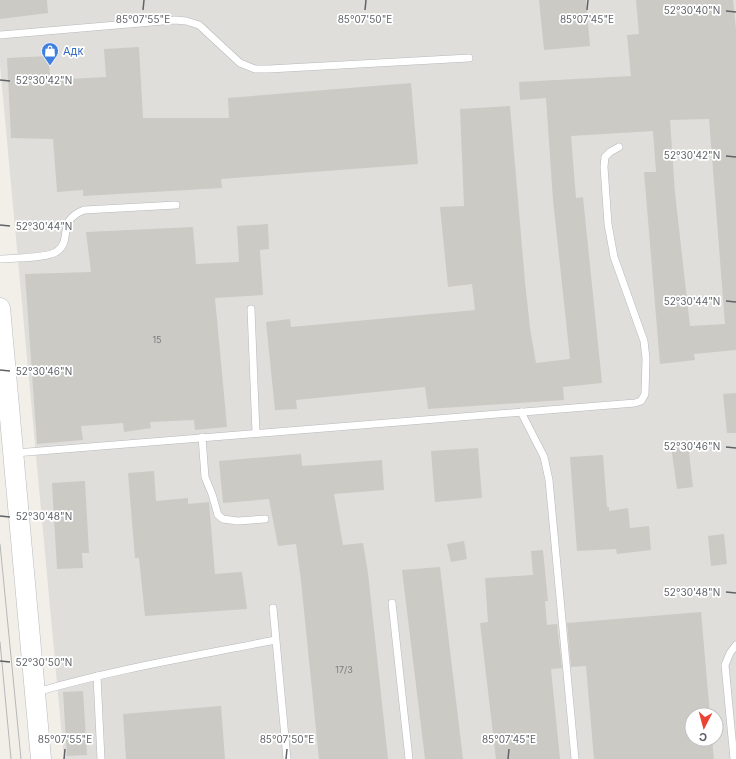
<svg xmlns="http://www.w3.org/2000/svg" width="736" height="759" font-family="Inter,sans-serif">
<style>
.industrial{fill:#e0deda;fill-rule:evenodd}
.building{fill:#cccac5;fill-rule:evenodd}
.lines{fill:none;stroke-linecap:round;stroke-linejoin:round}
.service-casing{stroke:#b5b8bc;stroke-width:8}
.secondary-casing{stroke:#b6babf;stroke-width:21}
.service{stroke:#fff;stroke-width:7}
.secondary{stroke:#fff;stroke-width:20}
.tram{stroke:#b6b7b8;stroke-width:1}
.ticks{fill:none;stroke:#5f6368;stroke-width:1.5}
.labels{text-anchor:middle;stroke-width:3.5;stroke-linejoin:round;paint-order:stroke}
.number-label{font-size:9px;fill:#7a7d7f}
.shop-label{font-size:11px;fill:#366cbe;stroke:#fff;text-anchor:start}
.ticks-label{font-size:10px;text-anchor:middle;fill:#5f6368;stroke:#fff;stroke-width:3.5;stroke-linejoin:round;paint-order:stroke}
</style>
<rect width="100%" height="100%" fill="#f1efe8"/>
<path class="industrial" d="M0,0H736V759H64L0,65ZM692,715H716V739H692Z"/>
<g class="building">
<path d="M0,0H47L48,13L0,19Z"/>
<path d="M539,0H586L590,46L544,50Z"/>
<path d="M636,0H733L736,29V350L694,354L695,360L660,364L644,172H656L653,131L571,136L576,198L583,197L602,383L563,387L564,400L428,409L425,387L296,400L297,409L275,410L266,322L290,319L291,327L475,310L472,284L448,287L440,207L464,206L460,109L510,106L525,282L530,328L536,363L570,359L553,200L546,98L520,100L519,82L631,76L627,35L639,34ZM709,119L725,324L690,326L675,193L670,120Z"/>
<path d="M139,47L143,118H229L228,98L411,83L418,164L221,179L222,188L83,196V190L57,192L53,139L11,138L7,58L49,56L50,80L106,77L104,49Z"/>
<path d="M268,224L269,249L260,250L263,295L215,298L227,427L195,430L194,420L150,422L151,428L124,432L123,423L81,426L83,440L37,444L25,274L91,272L86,232L193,227L196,264L239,262L237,226Z"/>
<path d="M736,393V433H727L723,394Z"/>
<path d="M688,444L693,487L677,489L671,446Z"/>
<path d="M478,448L482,498L435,502L431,451Z"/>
<path d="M301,454L302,466L382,460L384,490L334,494L343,545L363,543L368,573L388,759H319L301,581L296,544L278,546L269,499L223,503L219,461Z"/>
<path d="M603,455L607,507H609V511L628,508L630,528L649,526L651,550L617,554L616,549L577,551L570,457Z"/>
<path d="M154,471L156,501L188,498V504L209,502L215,574L242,572L247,609L145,616L139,558H135L128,473Z"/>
<path d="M85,481L89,553H82L83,568L57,569L52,483Z"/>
<path d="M724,534L727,564L711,566L708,536Z"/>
<path d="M464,541L467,559L451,562L447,544Z"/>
<path d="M543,550L548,601H545L547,625L557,624L562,668L551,669L560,759H496L480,623L488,622L485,578L533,575L531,551Z"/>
<path d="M440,567L463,759H425L402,570Z"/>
<path d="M701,612L710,715H692V739H712L714,759H594L586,666L571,667L567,623Z"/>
<path d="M83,691L87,755L67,756L63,692Z"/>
<path d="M221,706L225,759H126L123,714Z"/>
</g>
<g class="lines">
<g class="service-casing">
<g id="service">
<path d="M0,35L175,20L186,21L199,25L240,63L255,69H269L469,58"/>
<path d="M0,259C13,258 47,258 56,252C74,241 55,221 84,210L176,205"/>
<path d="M251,309L256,433"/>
<path d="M521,412L544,457L549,480L575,759"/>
<path d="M202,437L205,477L212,494L218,515L223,519L237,521L265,519"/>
<path d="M15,453L635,403L641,401L645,394L646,359L644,341L614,257L608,224L604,167L605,157L610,152L619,147"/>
<path d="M392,603L409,759"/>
<path d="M273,608L287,759"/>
<path d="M97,676L101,759"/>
<path d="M37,692C115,669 196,656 275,640"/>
<path d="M734,759L725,665L730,653L736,645"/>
</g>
</g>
<g class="secondary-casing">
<path id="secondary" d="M0,308L41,759"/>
</g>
<use href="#service" class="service"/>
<use href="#secondary" class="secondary"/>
<g class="tram">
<path d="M0,544L21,759"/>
<path d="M0,642L11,759"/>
</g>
</g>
<path class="ticks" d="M143,10L144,0M365,10L366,0M587,10L588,0M726,11L736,12M0,80L10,81M726,156L736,157M0,225L10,226M726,301L736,302M0,370L10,371M726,447L736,448M0,516L10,517M726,592L736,593M0,661L10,662M64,759L65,749M286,759L287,749M508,759L509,749"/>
<defs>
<g id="shop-pin" transform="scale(0.9)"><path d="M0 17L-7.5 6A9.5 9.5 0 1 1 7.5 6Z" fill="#3f7fe0" stroke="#fff"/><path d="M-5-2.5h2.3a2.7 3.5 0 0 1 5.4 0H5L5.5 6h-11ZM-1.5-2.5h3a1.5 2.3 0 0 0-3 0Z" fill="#fff"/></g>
</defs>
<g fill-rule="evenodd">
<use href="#shop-pin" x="50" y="51"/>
</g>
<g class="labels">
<g class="number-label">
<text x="157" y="343">15</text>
<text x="344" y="673">17/3</text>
</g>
<g class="shop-label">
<text x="63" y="55">Адк</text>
</g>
</g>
<g class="ticks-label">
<text x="692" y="14">52°30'40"N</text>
<text x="143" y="23">85°07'55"E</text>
<text x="365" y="23">85°07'50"E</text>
<text x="587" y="23">85°07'45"E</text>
<text x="44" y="84">52°30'42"N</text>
<text x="692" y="159">52°30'42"N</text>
<text x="44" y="230">52°30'44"N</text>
<text x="692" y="305">52°30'44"N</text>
<text x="44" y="375">52°30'46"N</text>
<text x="692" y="450">52°30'46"N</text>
<text x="44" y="520">52°30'48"N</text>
<text x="692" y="596">52°30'48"N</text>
<text x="44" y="666">52°30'50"N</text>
<text x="65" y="743">85°07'55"E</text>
<text x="287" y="743">85°07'50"E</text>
<text x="509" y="743">85°07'45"E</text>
</g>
<g transform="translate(704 727) rotate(186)"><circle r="19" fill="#ffffff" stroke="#bfc1c3"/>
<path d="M0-3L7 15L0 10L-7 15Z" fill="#ea4335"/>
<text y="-6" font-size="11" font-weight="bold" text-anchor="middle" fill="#5f6368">С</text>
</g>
</svg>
